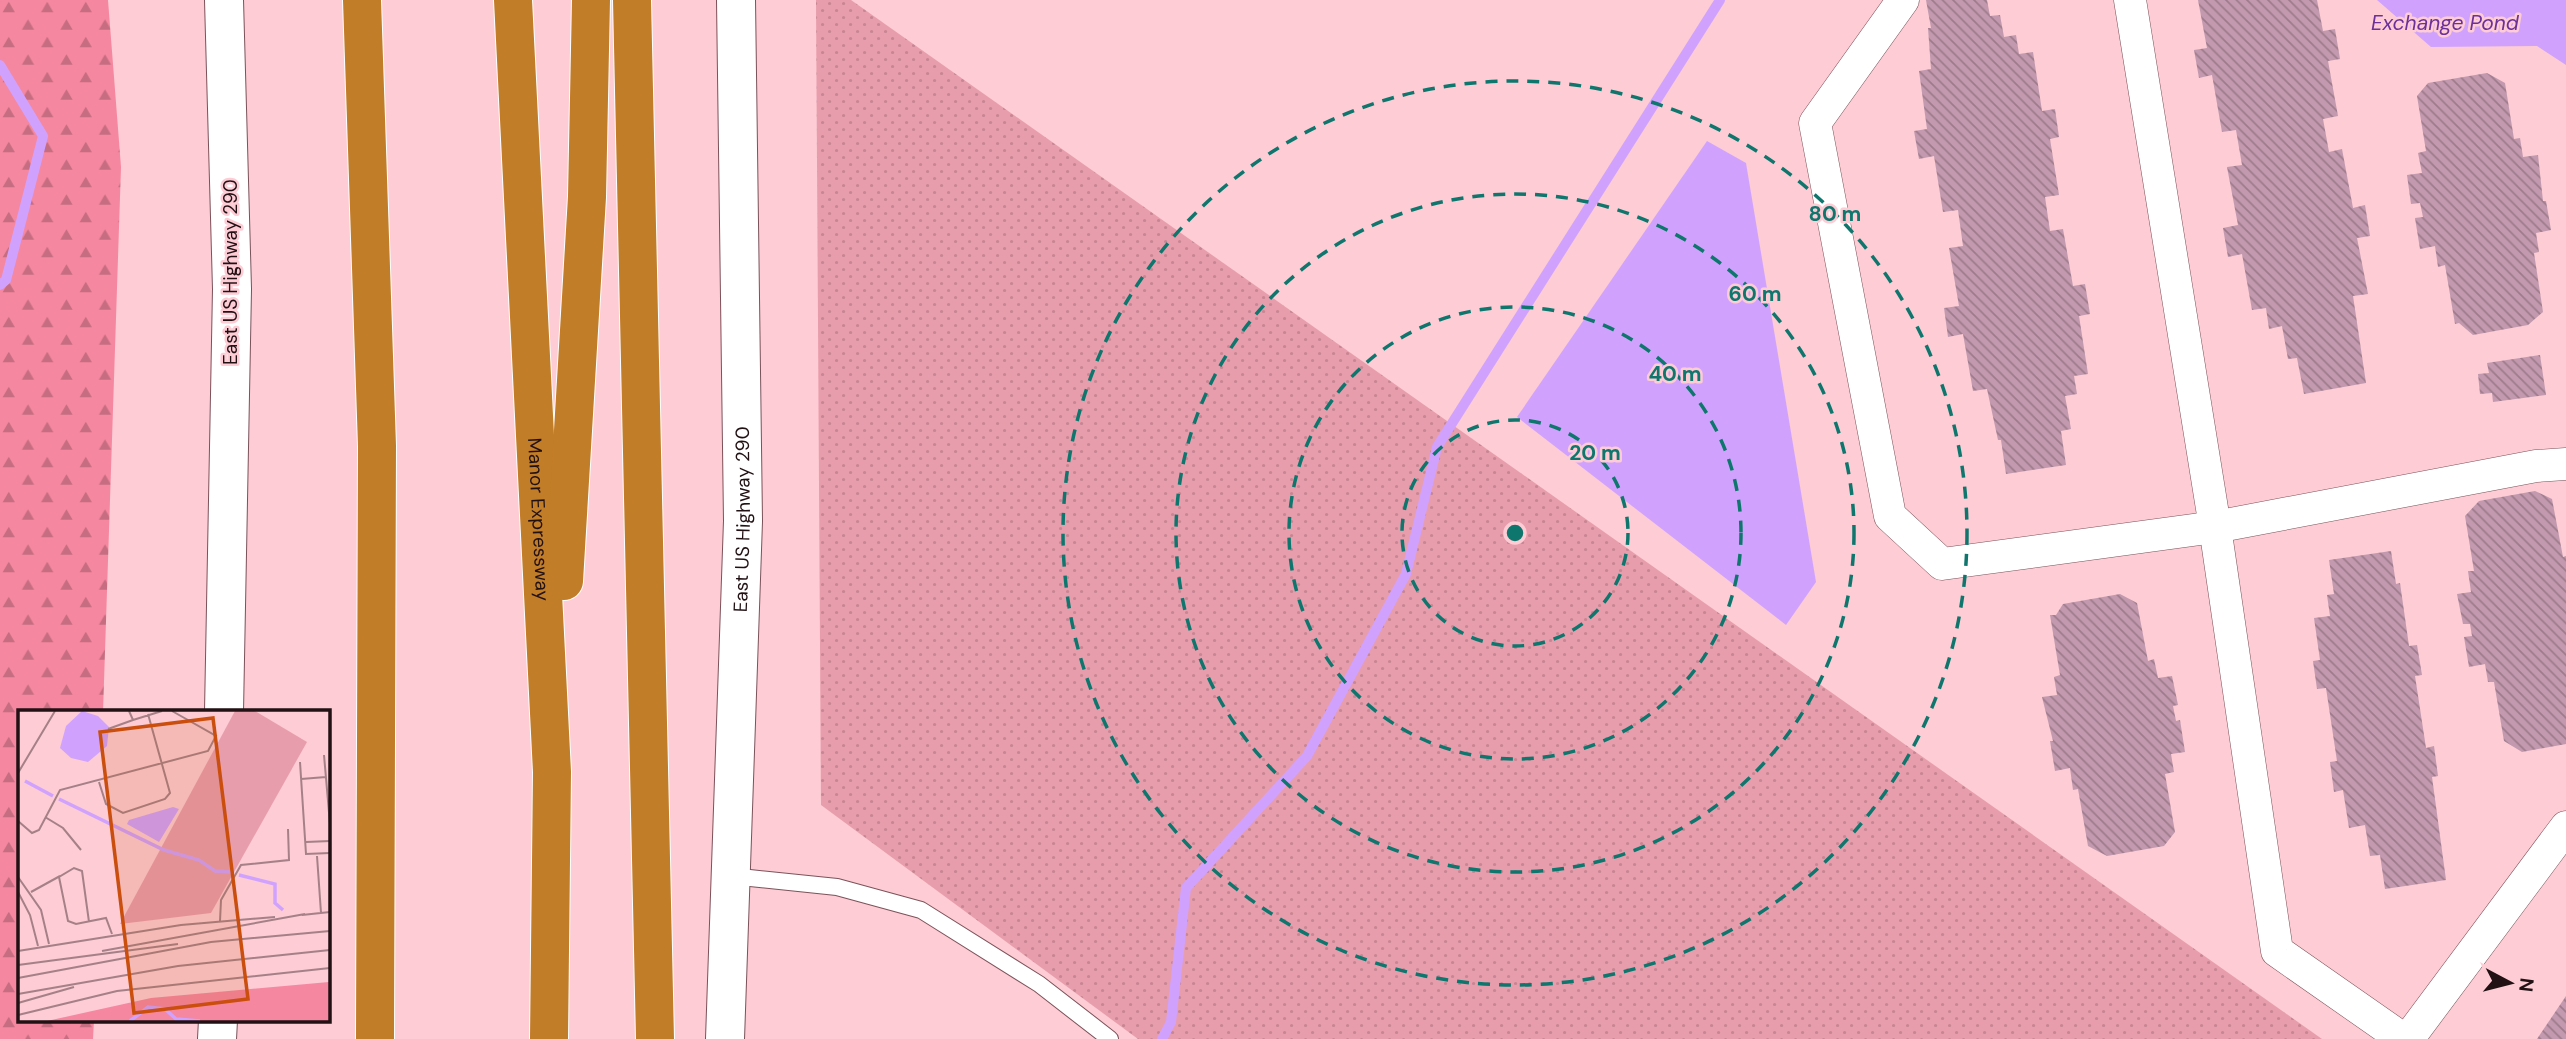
<svg xmlns="http://www.w3.org/2000/svg" width="2566" height="1039" font-family="'DM Sans',sans-serif">
<style>
.green{fill:url(#green-dots)}
.forest{fill:url(#forest-firs)}
.water{fill:#d0a2fe}
.lines{fill:none;stroke-linecap:round;stroke-linejoin:round}
.stream{stroke:#d0a2fe;stroke-width:10}
.building{fill:url(#building-back-hatch)}
.lane-casing{stroke:#7c525a;stroke-width:18}
.street-casing{stroke:#7c525a;stroke-width:33}
.secondary-casing{stroke:#7c525a;stroke-width:40}
.highway-casing{stroke:#fff;stroke-width:40}
.lane{stroke:#fff;stroke-width:16}
.street{stroke:#fff;stroke-width:32}
.secondary{stroke:#fff;stroke-width:38}
.highway{stroke:#c27d28;stroke-width:38}
.ring{fill:none;stroke:#0f766e;stroke-width:3.5;stroke-dasharray:12 9}
.labels{text-anchor:middle;stroke-width:5;stroke-linejoin:round;paint-order:stroke}
.street-label{font-size:19px;fill:#221114;stroke:#fdccd4}
.water-label{font-size:21px;font-style:italic;fill:#6b309a;stroke:#fdccd4}
.inset-river{fill:none;stroke:#d0a2fe;stroke-width:3.5}
.inset-road{fill:none;stroke:#a58187;stroke-width:2}
.view{fill:#ca4e0d;fill-opacity:0.15;stroke:#ca4e0d;stroke-width:3.5}
.inset-edge{fill:none;stroke:#221114;stroke-width:3.5}
.centre{fill:#0f766e;stroke:#fdccd4;stroke-width:3.5}
.ring-label{font-size:21px;text-anchor:middle;font-weight:bold;fill:#0f766e;stroke:#fdccd4;stroke-width:5;stroke-linejoin:round;paint-order:stroke}
</style>
<defs>
<pattern id="green-dots" width="8" height="8" patternUnits="userSpaceOnUse" patternTransform="scale(1.75)"><rect width="8" height="8" fill="#e89dac"/><path d="M2 2h.1M6 6h.1" fill="none" stroke="#c78693" stroke-width="1.8" stroke-linecap="round"/></pattern>
<pattern id="forest-firs" width="22" height="20" patternUnits="userSpaceOnUse" patternTransform="scale(1.75)"><rect width="22" height="20" fill="#f587a0"/><path d="M5 1l3.5 6h-7zM16 11l3.5 6h-7z" fill="#c66d81"/></pattern>
<pattern id="building-back-hatch" width="6" height="6" patternUnits="userSpaceOnUse" patternTransform="scale(1.75)"><rect width="6" height="6" fill="#c299ae"/><path d="M-1 5l2 2M0 0l6 6M5-1l2 2" fill="none" stroke="#9d7b8c"/></pattern>
</defs>
<rect width="100%" height="100%" fill="#fdccd4"/>
<path class="green" d="M816,0H851L2322,1039H1138L821,805Z"/>
<path class="forest" d="M0,0H108L121,167L103,712H19V1020H94L93,1039H0Z"/>
<g class="water">
<path d="M2377,0H2566V65L2537,46L2431,47Z"/>
<path d="M1707,141L1746,163L1816,582L1786,625L1517,417Z"/>
</g>
<g class="lines">
<g class="stream">
<path d="M0,65L43,136L6,280L0,285"/>
<path d="M1162,1039L1171,1022L1186,888L1307,756L1406,574L1437,447L1720,0"/>
</g>
</g>
<g class="building">
<path d="M1926,0H1987L1990,16L2000,15L2004,37L2016,35L2019,54L2033,52L2042,111L2055,109L2059,137L2050,139L2059,195L2045,197L2050,231L2063,229L2073,286L2085,284L2090,314L2079,316L2088,374L2074,376L2077,394L2065,396L2071,429L2061,431L2066,465L2006,474L2001,440H1998L1987,389L1973,391L1963,334L1948,337L1944,308L1959,306L1949,248L1963,246L1958,210L1943,212L1934,156L1919,159L1914,131L1927,129L1919,71L1931,69L1928,28H1931Z"/>
<path d="M2198,0H2317L2323,31L2335,29L2340,59L2328,61L2338,116L2323,119L2329,152L2342,149L2353,208L2365,205L2370,236L2357,238L2368,294L2353,296L2366,383L2304,394L2297,358L2288,359L2282,326L2269,329L2266,308L2252,310L2242,254L2228,257L2223,228L2238,225L2227,167L2242,165L2236,130L2222,132L2212,75L2199,78L2194,50L2207,48Z"/>
<path d="M2487,73L2505,83L2514,139L2520,138L2523,157L2538,155L2543,201H2546L2551,230L2536,233L2539,252L2534,253L2543,312L2528,325L2473,335L2459,323L2455,324L2445,265L2438,267L2435,246L2420,249L2415,218L2423,217L2420,203L2411,204L2407,175L2422,173L2418,153L2426,151L2417,96L2428,83Z"/>
<path d="M2540,355L2546,395L2493,402L2492,393L2480,394L2478,374L2489,373L2487,363Z"/>
<path d="M2535,491L2552,499L2563,557L2566,556V744L2522,752L2504,741L2494,682H2488L2485,664L2469,667L2464,637L2472,636L2470,624H2463L2457,594L2471,592L2468,571H2474L2465,516L2479,501Z"/>
<path d="M2391,551L2396,584L2400,583L2409,646L2417,645L2422,675L2415,676L2426,748L2434,746L2438,776L2432,777L2446,880L2385,889L2380,855L2370,856L2365,825L2349,828L2343,790L2334,792L2330,762L2337,761L2326,688L2317,689L2313,661L2320,660L2314,618L2330,616L2327,595L2334,594L2329,560Z"/>
<path d="M2120,594L2137,603L2148,661L2154,659L2158,678L2172,676L2178,705L2173,706L2176,721L2180,720L2185,752L2171,754L2174,772L2165,774L2175,832L2164,846L2107,856L2088,846L2078,789L2073,790L2070,768L2055,771L2050,741H2053L2042,697L2057,695L2054,677L2060,675L2050,615H2056L2063,604Z"/>
<path d="M2566,996V1039H2537Z"/>
</g>
<g class="lines">
<g class="lane-casing">
<path id="lane" d="M731,876L837,887L921,910L1039,984L1110,1039"/>
</g>
<g class="street-casing">
<g id="street">
<path d="M1903,0L1815,123L1890,516L1942,564L2215,527L2536,466L2566,464"/>
<path d="M2130,0L2215,527L2277,951L2403,1039"/>
<path d="M2408,1039L2566,827"/>
</g>
</g>
<g class="secondary-casing">
<g id="secondary">
<path d="M224,712L232,289L224,0"/>
<path d="M217,1039L218,1020"/>
<path id="s1" d="M725,1039L743,521L736,0"/>
</g>
</g>
<g class="highway-casing">
<g id="highway">
<path d="M362,0L377,446L375,1039"/>
<path id="s2" d="M513,0L552,772L549,1039"/>
<path d="M632,0L655,1039"/>
<path d="M564,581L587,197L591,0"/>
</g>
</g>
<use href="#lane" class="lane"/>
<use href="#street" class="street"/>
<use href="#secondary" class="secondary"/>
<use href="#highway" class="highway"/>
</g>
<g class="ring">
<circle cx="1515" cy="533" r="113"/>
<circle cx="1515" cy="533" r="226"/>
<circle cx="1515" cy="533" r="339"/>
<circle cx="1515" cy="533" r="452"/>
</g>
<g class="labels">
<g class="street-label">
<text transform="translate(230 272) rotate(-90)" y="7">East US Highway 290</text>
<text dy="7" stroke="none"><textPath href="#s2" startOffset="520">Manor Expressway</textPath></text>
<text dy="7" stroke="none"><textPath href="#s1" startOffset="520">East US Highway 290</textPath></text>
</g>
<g class="water-label">
<text x="2445" y="30">Exchange Pond</text>
</g>
</g>
<g transform="translate(18 710)">
<rect width="312" height="312" fill="#fdccd4"/>
<path d="M217,1H237L289,32L193,203L102,214Z" fill="#e89dac"/>
<path d="M311,272V311H29L133,288Z" fill="#f587a0"/>
<path d="M64,1L80,6L91,17L89,36L70,52L53,48L42,38L48,16ZM155,97L161,99L141,132L109,114L111,110Z" fill="#d0a2fe"/>
<path class="inset-river" d="M7,71L35,86M41,89L146,140L181,150L197,161L214,162M221,165L257,174V193L265,200M112,311L130,297L147,299L158,309L182,311"/>
<path class="inset-road" d="M111,1L115,10L144,1M90,19L115,10M306,45L312,114M282,52L288,144L312,143M0,63L37,1M283,69L308,67M81,72L88,94L105,103L147,89L152,83L130,4M27,107L45,118L63,140M0,111L14,123L21,120L42,80L190,41L198,26L154,1M288,132L312,131M299,146L303,203M0,167L23,200L31,234M0,182L12,205L20,236M13,182L42,166M284,205L312,202M202,211L203,190L223,155L271,150L270,119M71,212L64,161L56,158L41,167L50,211L58,214L88,208L94,224M0,241L163,215L257,207M84,241L287,204M0,255L160,234M0,268L193,232L312,221M0,284L160,256L312,240M0,293L56,277M0,305L99,281L312,258"/>
<path class="view" d="M195,8L230,289L116,303L82,22Z"/>
<rect width="312" height="312" class="inset-edge"/>
</g>
<circle cx="1515" cy="533" r="10" class="centre"/>
<g class="ring-label">
<text x="1835" y="221">80 m</text>
<text x="1755" y="301">60 m</text>
<text x="1675" y="381">40 m</text>
<text x="1595" y="460">20 m</text>
</g>
<g transform="translate(2510 983) rotate(97)" stroke="#fdccd4" stroke-width="5" paint-order="stroke">
<path d="M0-5L12 26L0 18L-12 26Z" fill="#221114"/>
<text y="-10" font-size="19" font-weight="bold" text-anchor="middle" fill="#221114">N</text>
</g>
</svg>
